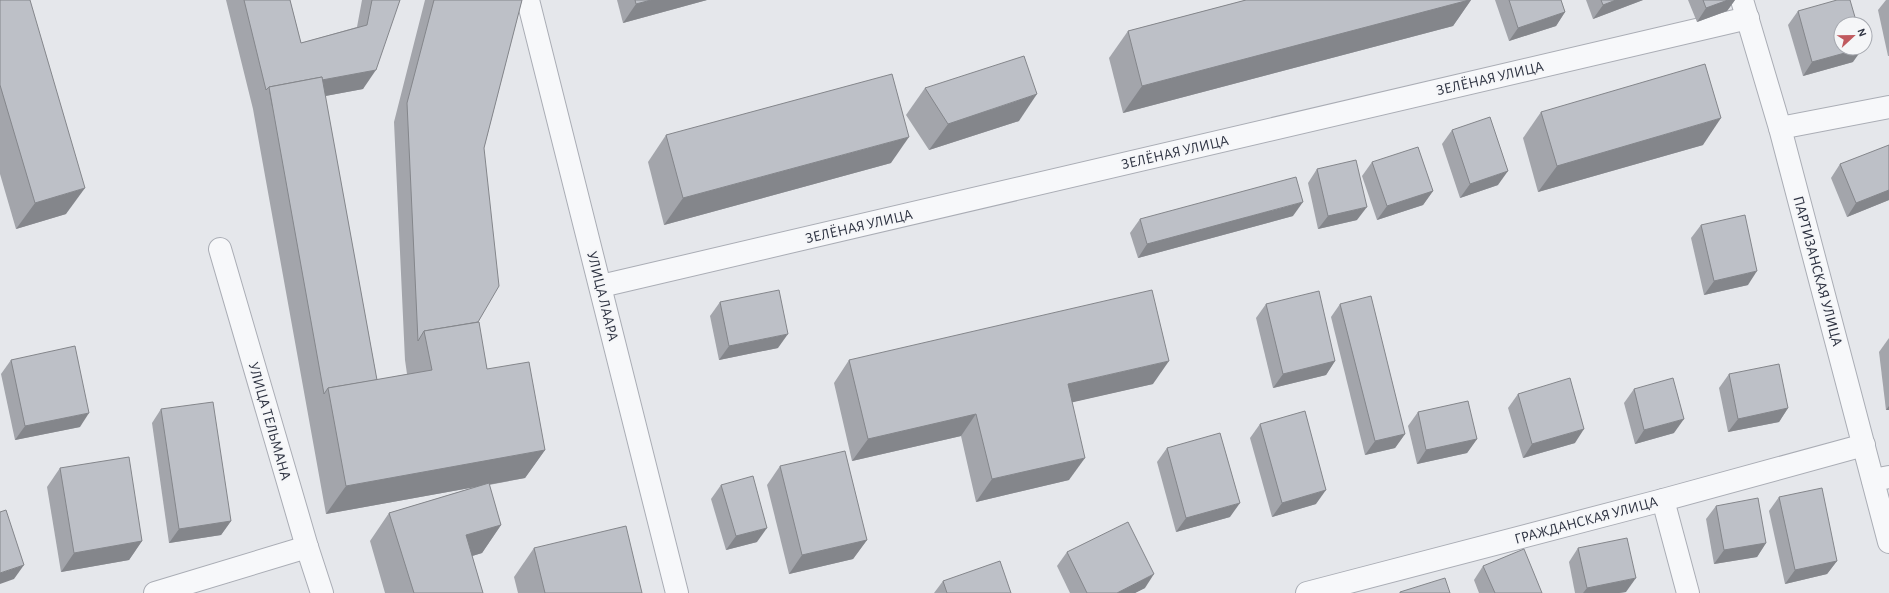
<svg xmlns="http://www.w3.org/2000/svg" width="1889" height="593" font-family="'Alegreya Sans',sans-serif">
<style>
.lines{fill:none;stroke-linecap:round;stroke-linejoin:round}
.minor-casing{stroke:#aaadb5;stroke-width:24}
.tertiary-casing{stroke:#aaadb5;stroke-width:24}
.minor{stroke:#f7f8fa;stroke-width:22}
.tertiary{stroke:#f7f8fa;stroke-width:22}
.wall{fill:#a3a5ab}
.shaded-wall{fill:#84868b}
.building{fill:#bdc0c7;stroke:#84868b}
.labels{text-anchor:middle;stroke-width:4;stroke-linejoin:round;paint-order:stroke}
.street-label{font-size:15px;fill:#2e3342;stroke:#f5f6f8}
</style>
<rect width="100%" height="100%" fill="#e5e7eb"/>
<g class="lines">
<g class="minor-casing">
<g id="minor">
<path d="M1780,128L1889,107"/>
<path d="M220,249L307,547L322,593"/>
<path d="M601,286L1748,18"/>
<path d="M1873,480L1889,477"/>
<path d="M1663,500L1688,593"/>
<path d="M155,593L307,547"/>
</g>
</g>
<g class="tertiary-casing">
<g id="tertiary">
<path d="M528,0L677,593"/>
<path d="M1742,0L1780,128L1889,542"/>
<path d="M1307,593L1663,500L1864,445"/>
</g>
</g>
<use href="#minor" class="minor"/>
<use href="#tertiary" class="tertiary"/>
</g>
<g class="wall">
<path d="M0,0L66,214L16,229L0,174Z"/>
<path d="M226,0H290L301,43L357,27L362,0H400L363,89L325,96L377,380L407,374L405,360L394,122L425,0H522L484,148L478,322L487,369L545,450L525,478L489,485L501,525L482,553L472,556L483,593H385L370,541L389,513L475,487L326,514L253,109Z"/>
<path d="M617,0H707L623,23Z"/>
<path d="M1246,0H1471L1453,26L1123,113L1109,58L1128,31Z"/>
<path d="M1495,0H1561L1565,12L1556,26L1509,41Z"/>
<path d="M1586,0H1643L1593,19Z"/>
<path d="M1688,0H1735L1727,11L1697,22Z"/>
<path d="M1886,0H1889V56H1888L1878,10Z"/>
<path d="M1798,11L1853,62L1803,76L1788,25Z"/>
<path d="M925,88L1019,121L929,150L906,115Z"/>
<path d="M1541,112L1703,145L1538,192L1523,138Z"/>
<path d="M1452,130L1498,185L1460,198L1442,144Z"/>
<path d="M666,135L891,163L664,225L648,162Z"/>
<path d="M1889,146V200L1847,217L1831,178L1840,164Z"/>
<path d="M1372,162L1433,191L1423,205L1377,220L1362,176Z"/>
<path d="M1317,169L1357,220L1318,229L1308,183Z"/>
<path d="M1293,216L1138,258L1130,233L1140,219Z"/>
<path d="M1701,225L1748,285L1704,295L1691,238Z"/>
<path d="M720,302L778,348L719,360L710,316Z"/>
<path d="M1266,304L1335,361L1326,375L1273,388L1256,318Z"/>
<path d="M1340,304L1405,434L1395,448L1365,455L1331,317Z"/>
<path d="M1889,338V410H1886L1879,352Z"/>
<path d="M11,360L80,427L15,440L1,374Z"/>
<path d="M849,360L1153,384L1072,402L1069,480L976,502L961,436L852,461L834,383Z"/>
<path d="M1729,374L1788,408L1779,422L1728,432L1719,388Z"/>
<path d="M1634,389L1674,433L1635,444L1624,403Z"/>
<path d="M1518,394L1575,443L1523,458L1508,408Z"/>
<path d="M161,409L231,521L221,535L169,543L152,423Z"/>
<path d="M1418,412L1477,439L1467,453L1417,464L1408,426Z"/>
<path d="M1260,424L1316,504L1272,517L1250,438Z"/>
<path d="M1167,448L1230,517L1176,532L1157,462Z"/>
<path d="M780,466L867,540L853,559L789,574L767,485Z"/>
<path d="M60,468L142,541L129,560L61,572L47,487Z"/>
<path d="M721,485L757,542L726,550L711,499Z"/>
<path d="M1779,497L1837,561L1827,574L1785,584L1769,511Z"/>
<path d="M1716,506L1766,543L1757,557L1714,564L1706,519Z"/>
<path d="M534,548L642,593H518L514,577Z"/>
<path d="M1578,548L1626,592L1619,593H1575L1569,562Z"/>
<path d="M1067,552L1145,588L1135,593H1070L1057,566Z"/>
<path d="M1483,566L1542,593H1479L1474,580Z"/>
<path d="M943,581L1011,593H934Z"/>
</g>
<g class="shaded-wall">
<path d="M651,0H707L623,23L636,4Z"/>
<path d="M1469,0H1471L1453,26L1123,113L1142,86Z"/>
<path d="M1616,0H1643L1593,19L1603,5Z"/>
<path d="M1728,0H1735L1727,11L1697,22L1706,8Z"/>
<path d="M1565,12L1556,26L1509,41L1518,28Z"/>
<path d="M1863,48L1853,62L1803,76L1812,62Z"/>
<path d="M376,70L363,89L272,106L269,90Z"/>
<path d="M1037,94L1019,121L929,150L948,124Z"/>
<path d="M1721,118L1703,145L1538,192L1557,166Z"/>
<path d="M909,137L891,163L664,225L683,198Z"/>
<path d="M1508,171L1498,185L1460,198L1470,184Z"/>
<path d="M85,188L66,214L16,229L35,203Z"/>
<path d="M1889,190V200L1847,217L1856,203Z"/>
<path d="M1433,191L1423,205L1377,220L1387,206Z"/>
<path d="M1303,202L1293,216L1138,258L1147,244Z"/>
<path d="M1367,207L1357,220L1318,229L1328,216Z"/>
<path d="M1757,271L1748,285L1704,295L1714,281Z"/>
<path d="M788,334L778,348L719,360L729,346Z"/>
<path d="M1169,361L1153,384L1052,407L1068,384Z"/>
<path d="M1335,361L1326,375L1273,388L1283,374Z"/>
<path d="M1889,406V410H1886Z"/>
<path d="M1788,408L1779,422L1728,432L1738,419Z"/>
<path d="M89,413L80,427L15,440L25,426Z"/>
<path d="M976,414L961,436L852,461L868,439Z"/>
<path d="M1684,419L1674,433L1635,444L1644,430Z"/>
<path d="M1584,429L1575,443L1523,458L1532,444Z"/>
<path d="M1405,434L1395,448L1365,455L1375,441Z"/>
<path d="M1477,439L1467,453L1417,464L1426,450Z"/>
<path d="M545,450L525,478L326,514L346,486Z"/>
<path d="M1085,458L1069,480L976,502L992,479Z"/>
<path d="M1326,490L1316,504L1272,517L1282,503Z"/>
<path d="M1240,503L1230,517L1176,532L1186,518Z"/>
<path d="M231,521L221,535L169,543L179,529Z"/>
<path d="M501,525L482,553L446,564L466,535Z"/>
<path d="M767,528L757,542L726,550L736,536Z"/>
<path d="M867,540L853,559L789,574L802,555Z"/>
<path d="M142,541L129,560L61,572L74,553Z"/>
<path d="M1766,543L1757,557L1714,564L1724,550Z"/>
<path d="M1837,561L1827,574L1785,584L1795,570Z"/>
<path d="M24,565L14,579L0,584V573Z"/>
<path d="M1154,574L1145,588L1135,593H1117Z"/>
<path d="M1636,578L1626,592L1619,593H1583L1587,588Z"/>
</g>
<g class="building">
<path d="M0,0H30L85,188L35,203L0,85Z"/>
<path d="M244,0H290L301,43L367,25L372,0H400L376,70L322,80V77L269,87L266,90Z"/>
<path d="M434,0H522L484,148L499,286L478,322L424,331L418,341L407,103Z"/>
<path d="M635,0H651L636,4Z"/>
<path d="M1246,0H1469L1142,86L1128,31Z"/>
<path d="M1509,0H1561L1565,12L1518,28Z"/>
<path d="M1601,0H1616L1603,5Z"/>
<path d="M1703,0H1728L1706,8Z"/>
<path d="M1837,0H1850L1857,24H1841V48H1863L1812,62L1798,11Z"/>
<path d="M1024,56L1037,94L948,124L925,88Z"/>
<path d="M1705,64L1721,118L1557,166L1541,112Z"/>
<path d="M892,74L909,137L683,198L666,135Z"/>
<path d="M322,77L377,380L328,388L324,394L269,87Z"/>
<path d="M1490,117L1508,171L1470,184L1452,130Z"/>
<path d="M1889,146V190L1856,203L1840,164L1889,145Z"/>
<path d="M1418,147L1433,191L1387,206L1372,162Z"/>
<path d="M1356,160L1367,207L1328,216L1317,169Z"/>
<path d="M1296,177L1303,202L1147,244L1140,219Z"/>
<path d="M1745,215L1757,271L1714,281L1701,225Z"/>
<path d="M779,290L788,334L729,346L720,302Z"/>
<path d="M1152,290L1169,361L1068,384L1085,458L992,479L976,414L868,439L849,360Z"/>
<path d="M1319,291L1335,361L1283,374L1266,304Z"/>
<path d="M1371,296L1405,434L1375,441L1340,304Z"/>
<path d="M479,322L487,369L529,362L545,450L346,486L328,388L432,370L424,331Z"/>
<path d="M75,346L89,413L25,426L11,360Z"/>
<path d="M1779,364L1788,408L1738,419L1729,374Z"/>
<path d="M1570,378L1584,429L1532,444L1518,394Z"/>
<path d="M1673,378L1684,419L1644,430L1634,389Z"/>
<path d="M1468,401L1477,439L1426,450L1418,412Z"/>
<path d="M213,402L231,521L179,529L161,409Z"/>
<path d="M1305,411L1326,490L1282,503L1260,424Z"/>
<path d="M1220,433L1240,503L1186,518L1167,448Z"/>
<path d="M845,451L867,540L802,555L780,466Z"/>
<path d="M129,457L142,541L74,553L60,468Z"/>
<path d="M753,476L767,528L736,536L721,485Z"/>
<path d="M489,483L501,525L466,535L483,593H414L389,513Z"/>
<path d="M1822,488L1837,561L1795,570L1779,497Z"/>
<path d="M1758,498L1766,543L1724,550L1716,506Z"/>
<path d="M6,510L24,565L0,573V512Z"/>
<path d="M1128,522L1154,574L1117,593H1087L1067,552Z"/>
<path d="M626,526L642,593H545L534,548Z"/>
<path d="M1627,538L1636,578L1587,588L1578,548Z"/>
<path d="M1524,549L1542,593H1495L1483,566Z"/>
<path d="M1000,561L1011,593H947L943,581Z"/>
<path d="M1445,578L1450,593H1400V592Z"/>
</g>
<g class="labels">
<g class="street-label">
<text transform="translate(1490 78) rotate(-13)" y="5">ЗЕЛЁНАЯ УЛИЦА</text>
<text transform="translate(1175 152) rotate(-13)" y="5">ЗЕЛЁНАЯ УЛИЦА</text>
<text transform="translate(859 226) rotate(-13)" y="5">ЗЕЛЁНАЯ УЛИЦА</text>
<text transform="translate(1818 271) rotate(75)" y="5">ПАРТИЗАНСКАЯ УЛИЦА</text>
<text transform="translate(603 296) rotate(76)" y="5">УЛИЦА ЛААРА</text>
<text transform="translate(270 421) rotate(74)" y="5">УЛИЦА ТЕЛЬМАНА</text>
<text transform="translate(1586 520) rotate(-15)" y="5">ГРАЖДАНСКАЯ УЛИЦА</text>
</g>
</g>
<g transform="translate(1853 36) rotate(68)"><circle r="19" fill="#f5f6f8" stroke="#a5a8af"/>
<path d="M0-3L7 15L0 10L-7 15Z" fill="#c05a5f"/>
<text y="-6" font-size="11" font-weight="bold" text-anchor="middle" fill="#2e3342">N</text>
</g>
</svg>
